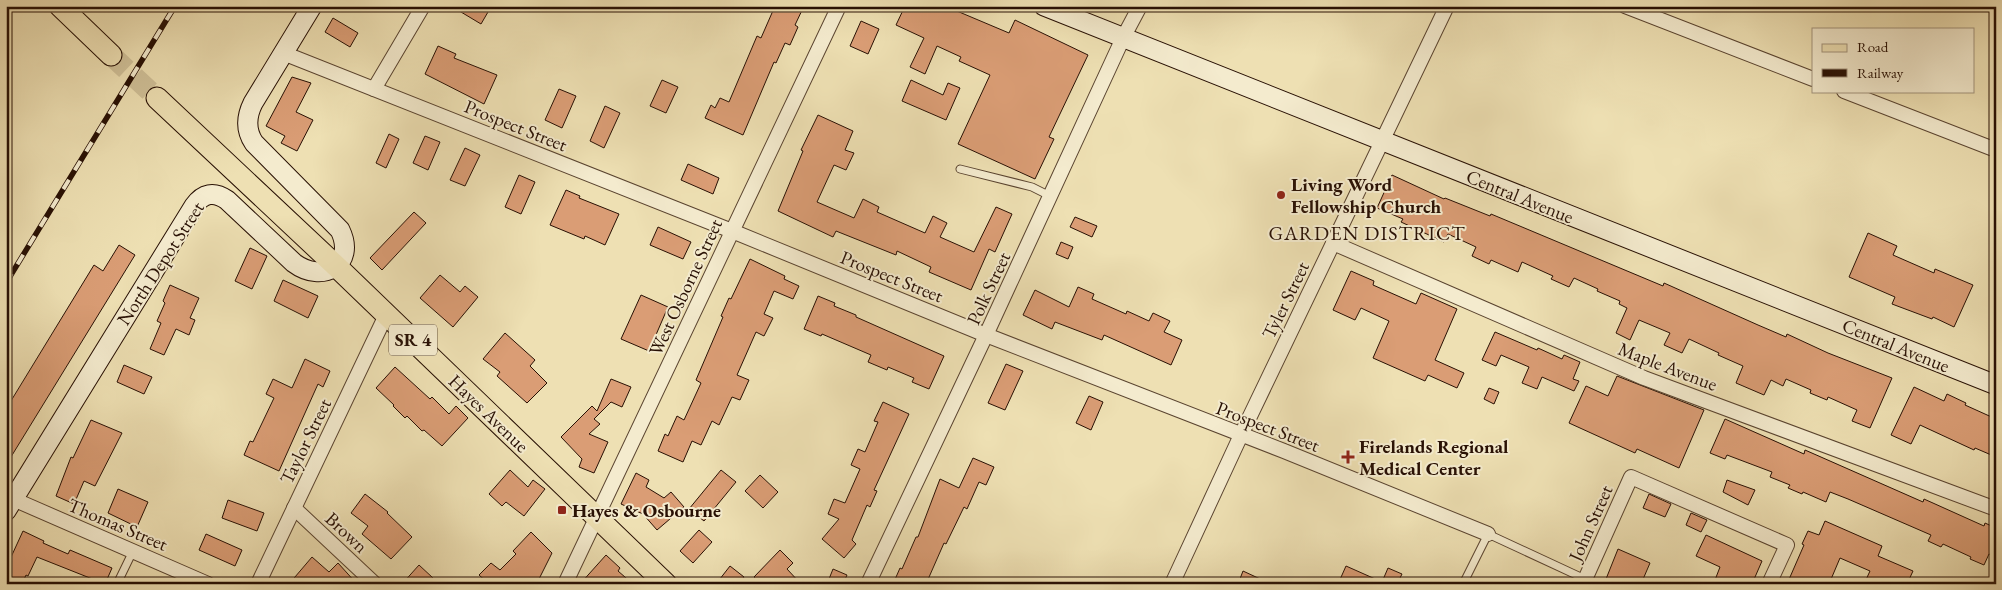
<svg xmlns="http://www.w3.org/2000/svg" width="2002" height="590" font-family="'EB Garamond',serif">
<style>
.building{fill:#da9d75;stroke:#281004}
.lines{fill:none;stroke-linecap:round;stroke-linejoin:round}
.primary-tunnel{stroke:#d0c199;stroke-width:21;stroke-dasharray:21 11;stroke-linecap:butt}
.lane-casing{stroke:#5a4430;stroke-width:9}
.street-casing{stroke:#5a4430;stroke-width:16}
.secondary-casing{stroke:#281004;stroke-width:21}
.primary-casing{stroke:#281004;stroke-width:23}
.lane{stroke:#f4ebce;stroke-width:7}
.street{stroke:#f4ebce;stroke-width:14}
.secondary{stroke:#f4ebce;stroke-width:19}
.primary{stroke:#eee0b3;stroke-width:21}
.rail-casing{stroke:#281004;stroke-width:5.5}
.rail{stroke:#f4ebce;stroke-width:4;stroke-dasharray:11;stroke-linecap:butt}
.poi-dot{fill:#8f2418;stroke:#f4ebce;stroke-width:2}
.labels{text-anchor:middle;stroke-width:4;stroke-linejoin:round;paint-order:stroke}
.shield{fill:#f4ebce;stroke:#655241;stroke-width:1}
.shield-label{font-size:18px;font-weight:bold;fill:#281004}
.street-label{font-size:19px;fill:#281004;stroke:#f4ebce}
.poi-label{font-size:19px;font-weight:bold;fill:#281004;stroke:#f4ebce;text-anchor:start}
.neighbourhood-label{font-size:20px;letter-spacing:1px;fill:#281004;stroke:#f4ebce}
</style>
<rect width="100%" height="100%" fill="#eee0b3"/>
<filter id="stains"><feTurbulence type="fractalNoise" baseFrequency=".004" numOctaves="4"/><feColorMatrix values="0 0 0 0 .2 0 0 0 0 .09 0 0 0 0 .02 0 0 0 .5 -.17"/></filter>
<radialGradient id="worn" r=".72"><stop offset=".6" stop-color="#630" stop-opacity="0"/><stop offset="1" stop-color="#630" stop-opacity=".3"/></radialGradient>
<g class="building">
<path d="M451,6H478L488,12L481,24Z"/>
<path d="M775,6H804L795,25L798,27L790,45L785,43L776,63L774,62L743,135L705,118L711,105L715,108L720,98L729,102L757,36L761,38Z"/>
<path d="M905,6H945L1009,33L1015,20L1088,55L1049,137L1054,139L1035,179L958,144L990,75L959,61L961,57L937,46L925,74L910,67L924,38L896,25Z"/>
<path d="M333,18L358,33L350,47L325,32Z"/>
<path d="M861,21L879,29L868,54L850,46Z"/>
<path d="M438,46L456,54L454,58L497,75L484,104L425,74Z"/>
<path d="M292,77L311,83L296,112L313,120L297,151L281,143L285,136L266,126Z"/>
<path d="M662,80L678,87L666,113L650,106Z"/>
<path d="M911,80L943,95L948,83L960,88L946,120L902,101Z"/>
<path d="M559,89L576,96L562,128L545,120Z"/>
<path d="M605,106L620,113L604,148L590,141Z"/>
<path d="M818,115L853,131L845,150L854,153L846,170L834,165L817,202L854,218L863,199L879,207L877,212L925,233L933,216L947,223L940,237L974,252L996,207L1012,214L995,252L989,249L971,290L929,272L931,267L897,251L896,255L836,231L833,237L778,211L803,151L801,150Z"/>
<path d="M389,134L399,139L386,168L376,163Z"/>
<path d="M425,136L440,142L428,170L413,163Z"/>
<path d="M465,148L480,155L465,186L450,180Z"/>
<path d="M688,164L719,178L713,194L681,180Z"/>
<path d="M519,175L535,182L521,214L505,207Z"/>
<path d="M1392,175L1444,199L1445,198L1490,216L1491,214L1663,286L1664,283L1758,325L1786,337L1787,334L1828,353L1892,378L1870,428L1852,421L1857,410L1828,397L1827,400L1810,393L1811,390L1786,379L1783,386L1771,380L1764,395L1736,383L1743,366L1718,355L1719,353L1689,339L1682,353L1664,345L1670,333L1639,320L1630,340L1616,333L1627,308L1619,304L1620,301L1597,291L1598,289L1574,278L1569,287L1551,279L1553,276L1522,262L1518,272L1491,260L1489,264L1472,256L1476,247L1448,234L1444,242L1401,222L1403,219L1377,208Z"/>
<path d="M566,190L580,196L579,198L619,214L605,245L585,236L584,239L550,225Z"/>
<path d="M414,212L426,223L382,270L370,258Z"/>
<path d="M1075,217L1097,226L1092,237L1070,227Z"/>
<path d="M658,227L691,242L683,259L650,245Z"/>
<path d="M1868,233L1897,246L1893,255L1934,273L1935,269L1973,285L1954,327L1933,317L1932,319L1892,304L1895,297L1849,277Z"/>
<path d="M1061,242L1073,247L1068,259L1056,254Z"/>
<path d="M119,245L135,255L6,465V409L94,265L103,271Z"/>
<path d="M250,248L267,256L252,289L235,281Z"/>
<path d="M750,259L785,276L784,279L799,286L793,299L774,291L764,314L773,318L764,336L756,332L737,375L749,380L740,400L732,397L719,425L712,421L701,445L692,441L683,462L658,451L665,434L668,436L677,416L684,420L701,383L696,380L723,317L721,316L729,298L731,299Z"/>
<path d="M1351,271L1374,281L1373,285L1416,304L1421,293L1457,309L1435,360L1464,373L1457,388L1428,375L1425,381L1373,358L1389,321L1361,308L1355,320L1333,310Z"/>
<path d="M440,275L460,292L465,286L478,297L453,327L420,298Z"/>
<path d="M283,280L318,296L308,318L274,301Z"/>
<path d="M170,285L199,298L190,318L195,320L189,335L176,329L164,355L150,349L161,323L157,321L165,303L163,301Z"/>
<path d="M1078,287L1094,294L1092,299L1126,314L1127,311L1149,321L1153,313L1170,321L1164,332L1182,340L1171,365L1104,335L1102,340L1055,322L1052,329L1023,315L1035,290L1069,307Z"/>
<path d="M641,295L668,307L649,351L621,339Z"/>
<path d="M818,296L835,303L834,306L856,315V317L944,356L929,389L912,382L914,378L888,367L887,370L868,362L871,355L822,334L821,336L804,329Z"/>
<path d="M1495,332L1537,350L1538,348L1562,359L1564,355L1580,362L1573,379L1579,381L1574,391L1542,377L1537,389L1522,383L1529,367L1501,355L1496,366L1482,360Z"/>
<path d="M505,333L535,360L530,366L547,383L527,403L497,376L500,372L483,359Z"/>
<path d="M305,359L330,371L323,387L318,384L279,471L244,455L250,441L253,442L274,398L266,394L273,379L292,388Z"/>
<path d="M1006,364L1023,371L1005,410L988,403Z"/>
<path d="M124,365L152,377L144,394L117,382Z"/>
<path d="M395,367L430,399L432,397L449,414L456,406L468,418L442,446L424,430L422,431L407,416L405,418L393,406L394,405L376,388Z"/>
<path d="M1617,376L1704,410L1679,468L1637,449L1635,453L1569,423L1586,386L1608,396Z"/>
<path d="M611,379L631,387L622,407L611,402L594,419L600,424L589,434L608,442L594,473L579,467L582,459L561,437L592,406L597,411Z"/>
<path d="M1914,387L1944,401L1947,394L1966,403L1965,405L1996,419V457L1975,448L1974,450L1920,425L1911,444L1891,435Z"/>
<path d="M1489,388L1499,392L1494,404L1484,399Z"/>
<path d="M1089,396L1103,402L1091,430L1076,423Z"/>
<path d="M883,402L909,414L874,490L877,491L870,507L867,505L852,540L856,544L844,558L822,539L839,519L828,514L834,499L845,503L860,469L851,465L858,449L865,452L878,422L874,421Z"/>
<path d="M1725,419L1804,454L1805,450L1923,502L1924,499L1984,526L1985,523L1996,528V557L1989,554L1984,565L1970,559L1971,557L1943,544L1941,547L1928,541L1931,535L1848,499L1830,492L1826,502L1803,492L1802,494L1788,488L1790,485L1770,477L1772,472L1727,455L1725,459L1710,453Z"/>
<path d="M91,420L122,433L95,486L84,481L74,504L56,496L71,457L73,458Z"/>
<path d="M973,458L994,467L986,485L979,482L967,509L964,507L946,544L944,543L926,584H893L900,568L902,569L916,537H918L940,479L959,488Z"/>
<path d="M510,470L528,487L533,480L545,489L524,516L506,502L502,506L489,494Z"/>
<path d="M721,470L736,482L704,521L689,509Z"/>
<path d="M636,473L649,480L646,487L664,498L671,492L684,507L657,530L643,514L621,504Z"/>
<path d="M760,475L778,492L763,508L745,491Z"/>
<path d="M1727,480L1755,490L1748,505L1723,492Z"/>
<path d="M118,489L148,502L137,527L108,513Z"/>
<path d="M365,494L388,512L387,513L412,537L391,559L362,534L368,526L351,513Z"/>
<path d="M1649,494L1671,504L1665,517L1643,508Z"/>
<path d="M228,500L264,513L257,531L222,518Z"/>
<path d="M1691,513L1707,520L1701,532L1686,525Z"/>
<path d="M1825,521L1882,546L1878,556L1913,571L1907,584H1864L1870,571L1840,558L1829,584H1787L1804,545L1802,544L1808,531L1819,535Z"/>
<path d="M699,530L712,542L693,563L680,551Z"/>
<path d="M23,531L44,541L43,543L68,554L70,550L112,568L105,584L37,557L28,576L26,575L22,584H6V568Z"/>
<path d="M531,532L552,553L539,579L535,584H489L479,575L491,563L500,570L516,554L513,551Z"/>
<path d="M206,534L242,550L235,566L199,550Z"/>
<path d="M1706,535L1762,561L1752,584H1723L1715,580L1720,567L1696,556Z"/>
<path d="M1618,549L1650,563L1641,584H1604Z"/>
<path d="M780,550L793,563L787,569L801,584H761L754,577Z"/>
<path d="M606,555L620,568L618,571L633,584H580Z"/>
<path d="M312,557L329,572L338,563L357,584H289Z"/>
<path d="M419,565L433,578L428,584H402Z"/>
<path d="M730,566L744,577L739,584H716Z"/>
<path d="M1346,566L1382,582L1388,568L1402,574L1397,584H1338Z"/>
<path d="M833,569L847,575L843,584H827Z"/>
<path d="M1243,571L1271,584H1238Z"/>
</g>
<g class="lines">
<path class="primary-tunnel" d="M111,55L157,98"/>
<g class="lane-casing">
<g id="lane">
<path d="M960,169L1032,187L1050,196"/>
<path d="M117,584L133,551"/>
<path d="M1463,584L1488,534L1585,579"/>
</g>
</g>
<g class="street-casing">
<g id="street">
<path d="M1625,6L1813,79"/>
<path d="M283,53L732,231L986,335L1284,451L1488,534"/>
<path d="M374,89L423,6"/>
<path d="M1844,91L1996,150"/>
<path d="M1333,243L1644,378L1996,509"/>
<path d="M13,499L208,584"/>
<path d="M294,508L375,584"/>
<path d="M258,584L386,315"/>
<path d="M565,584L839,6"/>
<path d="M868,584L986,335L1123,38L1140,6"/>
<path d="M1172,584L1241,435L1447,6"/>
<path d="M1583,584L1631,477L1787,545L1769,584"/>
</g>
</g>
<g class="secondary-casing">
<g id="secondary">
<path d="M1044,6L1996,385"/>
<path d="M6,511L194,206C203,193 214,191 227,200L294,263C322,284 357,265 340,230L254,143C246,131 246,117 253,103L312,6"/>
</g>
</g>
<g class="primary-casing">
<g id="primary">
<path d="M60,6L111,55"/>
<path d="M157,98L336,266L666,584"/>
</g>
</g>
<use href="#lane" class="lane"/>
<use href="#street" class="street"/>
<use href="#secondary" class="secondary"/>
<use href="#primary" class="primary"/>
<g class="rail-casing">
<path id="rail" d="M6,283L175,6"/>
</g>
<use href="#rail" class="rail"/>
</g>
<g class="poi-dot">
<circle cx="1281" cy="195" r="5"/>
<path d="M1345.5 449.5h5v5h5v5h-5v5h-5v-5h-5v-5h5z"/>
<rect x="557" y="505" width="10" height="10" rx="2.5"/>
</g>
<g class="labels">
<rect class="shield" x="389" y="324.5" width="48" height="31" rx="4"/>
<g class="shield-label">
<text x="413" y="346">SR 4</text>
</g>
<g class="street-label">
<text transform="translate(516 125) rotate(22)" y="7">Prospect Street</text>
<text transform="translate(1520 196) rotate(22)" y="7">Central Avenue</text>
<text transform="translate(160 263) rotate(-57)" y="7">North Depot Street</text>
<text transform="translate(892 276) rotate(22)" y="7">Prospect Street</text>
<text transform="translate(685 287) rotate(-65)" y="7">West Osborne Street</text>
<text transform="translate(988 288) rotate(-65)" y="7">Polk Street</text>
<text transform="translate(1285 300) rotate(-64)" y="7">Tyler Street</text>
<text transform="translate(1896 345) rotate(22)" y="7">Central Avenue</text>
<text transform="translate(1668 366) rotate(21)" y="7">Maple Avenue</text>
<text transform="translate(489 413) rotate(44)" y="7">Hayes Avenue</text>
<text transform="translate(1268 426) rotate(21)" y="7">Prospect Street</text>
<text transform="translate(305 441) rotate(-64)" y="7">Taylor Street</text>
<text transform="translate(1590 523) rotate(-66)" y="7">John Street</text>
<text transform="translate(118 524) rotate(23)" y="7">Thomas Street</text>
<text transform="translate(347 532) rotate(43)" y="7">Brown</text>
</g>
<g class="poi-label">
<text x="1291" y="191">Living Word<tspan x="1291" dy="22">Fellowship Church</tspan></text>
<text x="1359" y="453">Firelands Regional<tspan x="1359" dy="22">Medical Center</tspan></text>
<text x="572" y="517">Hayes &amp; Osbourne</text>
</g>
<g class="neighbourhood-label">
<text x="1367" y="240">GARDEN DISTRICT</text>
</g>
</g>
<rect width="2002" height="590" fill="none" stroke="#eee0b3" stroke-width="25"/>
<rect x="8" y="8" width="1987" height="575" fill="none" stroke="#281004" stroke-width="2.5"/>
<rect x="12" y="12" width="1977" height="565" fill="none" stroke="#281004"/>
<rect x="1812" y="28" width="162" height="65" fill="#f4ebce" stroke="#a2937d"/>
<rect x="1822" y="44" width="25" height="8" fill="#eee0b3" stroke="#a2937d"/>
<text x="1857" y="52" font-size="15" fill="#281004">Road</text>
<rect x="1822" y="69" width="25" height="8" fill="#281004" stroke="#a2937d"/>
<text x="1857" y="78" font-size="15" fill="#281004">Railway</text>
<rect width="100%" height="100%" filter="url(#stains)"/>
<rect width="100%" height="100%" fill="url(#worn)"/>
</svg>
